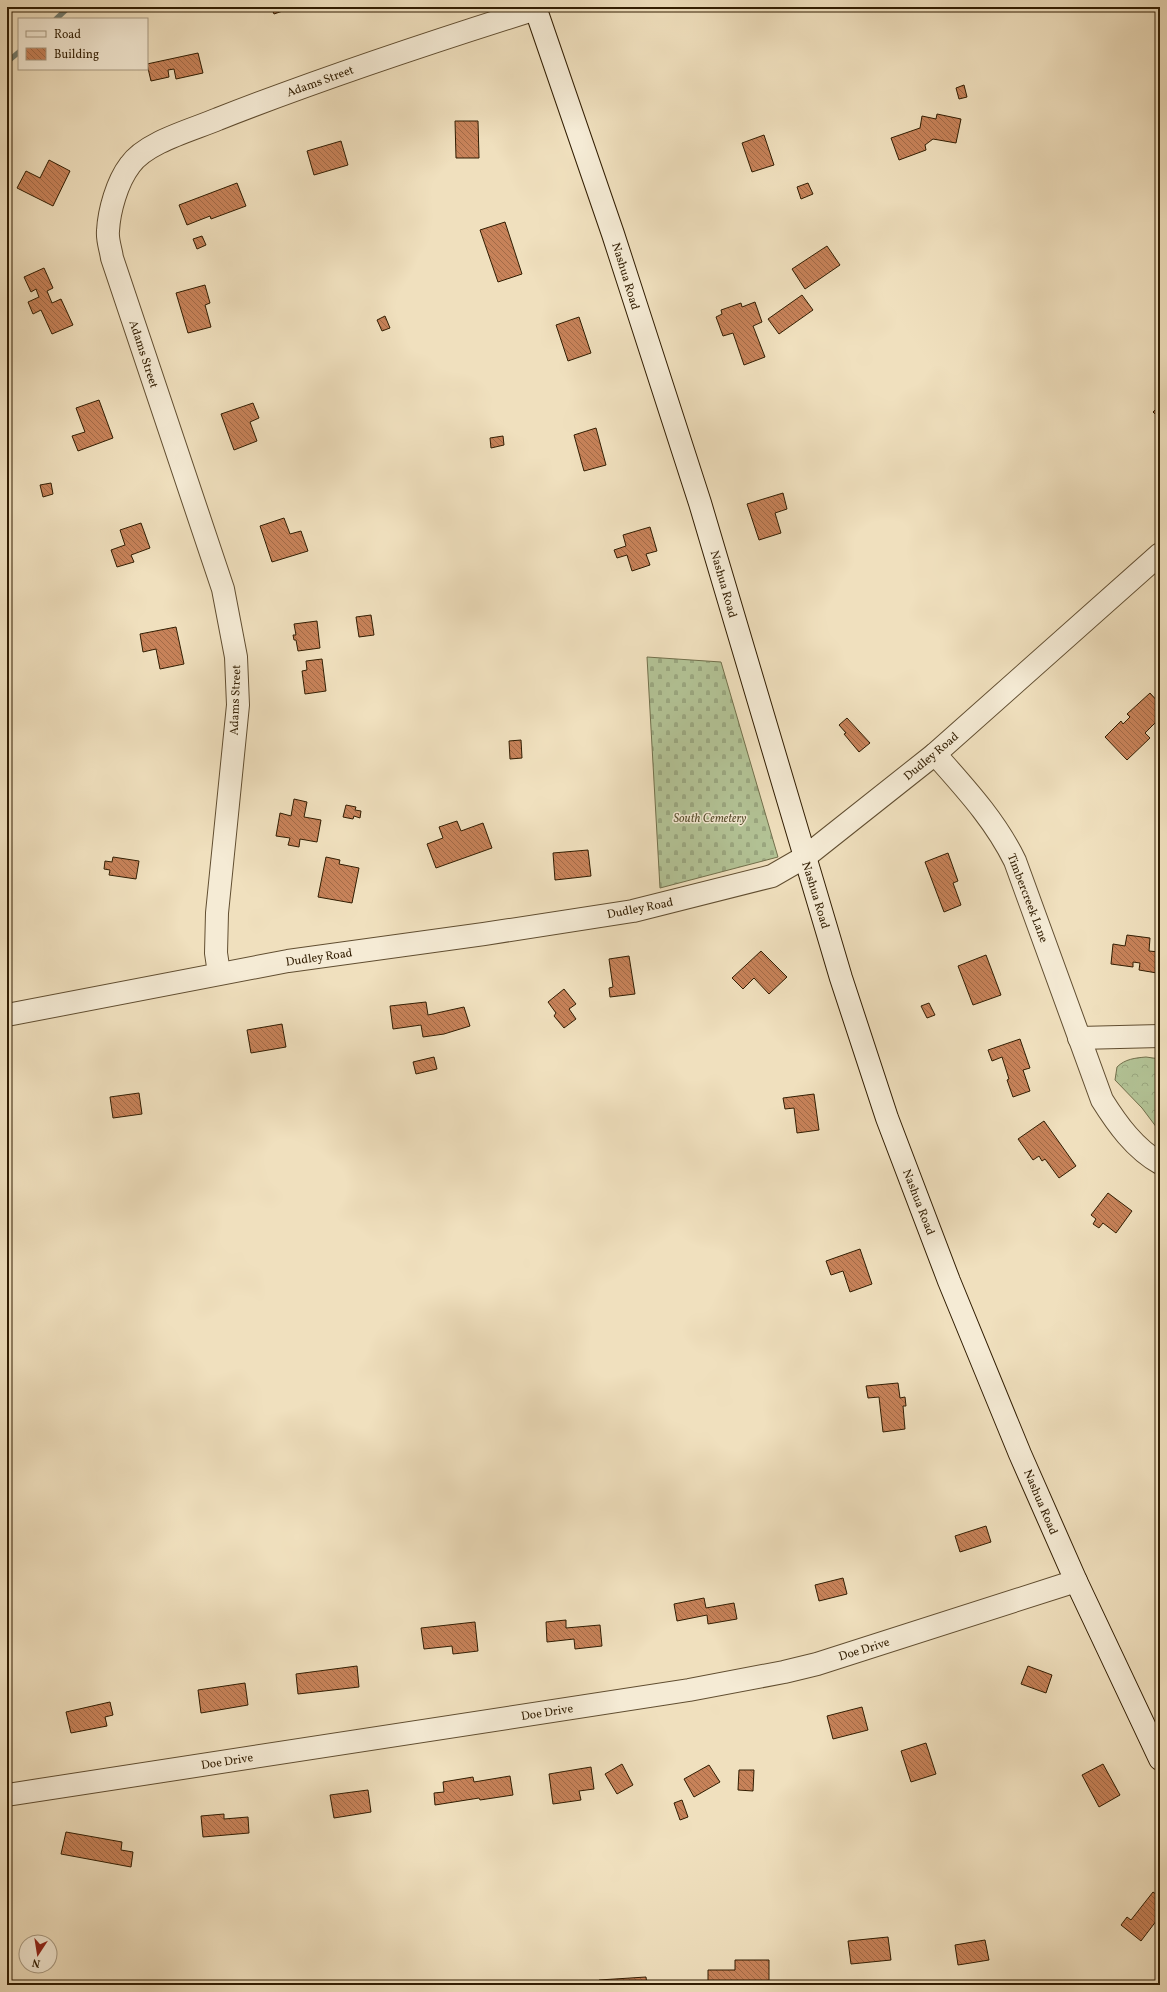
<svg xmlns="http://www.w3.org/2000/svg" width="1167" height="1992" font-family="Vollkorn,serif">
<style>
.forest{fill:url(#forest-crowns);stroke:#72704c}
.cemetery{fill:url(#cemetery-stones);stroke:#72704c}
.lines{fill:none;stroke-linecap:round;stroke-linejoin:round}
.stream{stroke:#717c6f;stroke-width:5.5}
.building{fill:url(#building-back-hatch);stroke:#311d02}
.minor-casing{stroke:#614e31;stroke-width:24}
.secondary-casing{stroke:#311d02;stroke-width:24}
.minor{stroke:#f5ebd5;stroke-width:22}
.secondary{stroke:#f5ebd5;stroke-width:22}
.labels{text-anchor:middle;stroke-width:3;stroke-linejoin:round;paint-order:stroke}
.street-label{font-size:12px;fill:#311d02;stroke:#f5ebd5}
.park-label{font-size:12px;font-style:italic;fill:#584f2e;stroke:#f5ebd5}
</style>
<defs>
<pattern id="forest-crowns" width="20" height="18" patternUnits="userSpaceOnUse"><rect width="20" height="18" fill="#b3c396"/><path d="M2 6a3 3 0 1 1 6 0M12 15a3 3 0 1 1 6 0" fill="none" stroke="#9aa780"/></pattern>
<pattern id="cemetery-stones" width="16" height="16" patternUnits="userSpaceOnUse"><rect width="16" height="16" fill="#b3c396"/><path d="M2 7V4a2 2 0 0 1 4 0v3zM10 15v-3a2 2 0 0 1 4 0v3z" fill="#9aa780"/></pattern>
<pattern id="building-back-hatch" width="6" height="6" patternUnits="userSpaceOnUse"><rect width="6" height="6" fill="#c78259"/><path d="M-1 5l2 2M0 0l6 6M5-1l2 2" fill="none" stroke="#a26a47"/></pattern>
</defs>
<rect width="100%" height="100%" fill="#f0e0be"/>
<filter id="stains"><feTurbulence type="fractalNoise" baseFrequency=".005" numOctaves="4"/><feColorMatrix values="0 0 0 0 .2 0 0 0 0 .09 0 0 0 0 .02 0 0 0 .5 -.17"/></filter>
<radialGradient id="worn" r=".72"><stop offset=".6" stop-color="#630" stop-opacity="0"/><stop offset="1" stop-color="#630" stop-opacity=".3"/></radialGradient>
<path class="forest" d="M1146,1057L1160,1059V1132L1142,1108L1115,1080L1117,1067C1125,1059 1135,1058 1146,1057Z"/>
<path class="cemetery" d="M647,657L721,662L778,857L660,888Z"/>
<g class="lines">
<g class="stream">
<path d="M56,19L69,7"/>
<path d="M7,62L19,52"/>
</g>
</g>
<g class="building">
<path d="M271,7H294L274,14Z"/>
<path d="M378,7H392L379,11Z"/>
<path d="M198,53L203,73L176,79L174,69L168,70L169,77L151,81L147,64Z"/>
<path d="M964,85L967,97L959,99L956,88Z"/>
<path d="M937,114L961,119L956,143L933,139L925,145L926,150L899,160L891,138L920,128L922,116L936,119Z"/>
<path d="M455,121H478L479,158H456Z"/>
<path d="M764,135L774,165L752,172L742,143Z"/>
<path d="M341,141L348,165L314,175L307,151Z"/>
<path d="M49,160L70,171L53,206L17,188L26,171L40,178Z"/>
<path d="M237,183L246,206L211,219L210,216L187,225L179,205Z"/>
<path d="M808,183L813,194L801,199L797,187Z"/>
<path d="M505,222L522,274L498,282L480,230Z"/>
<path d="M202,236L206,245L197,249L193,239Z"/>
<path d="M827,246L840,265L805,289L792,269Z"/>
<path d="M44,268L53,288L47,291L52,303L61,299L73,325L52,334L41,310L33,314L28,302L39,297L36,289L31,292L24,277Z"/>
<path d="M205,285L210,303L205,305L211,327L188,333L176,293Z"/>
<path d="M802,295L813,310L779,334L768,319Z"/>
<path d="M755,302L762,322L753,326L765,357L744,365L733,333L723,336L716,317L722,314L721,310L741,303L742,307Z"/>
<path d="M385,316L390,328L382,331L377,320Z"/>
<path d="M579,317L591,353L568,361L556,325Z"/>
<path d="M99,400L113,438L78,451L72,436L85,432L76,408Z"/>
<path d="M253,403L259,418L250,422L257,441L234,450L221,414Z"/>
<path d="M1160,405V419L1153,412Z"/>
<path d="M596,428L606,465L584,471L574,435Z"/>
<path d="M503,436L504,445L491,448L490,438Z"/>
<path d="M51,483L53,494L43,497L40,485Z"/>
<path d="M783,493L787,509L775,513L781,533L759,540L747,504Z"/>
<path d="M284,518L290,534L301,531L308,551L272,562L260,526Z"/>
<path d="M141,523L150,548L131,555L134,562L117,567L111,550L125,545L120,530Z"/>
<path d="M650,527L657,551L646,554L650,565L632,571L627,555L617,558L614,550L626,546L623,535Z"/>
<path d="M371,615L374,635L359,637L356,617Z"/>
<path d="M317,621L320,648L298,651L296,640H294L293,635H296L294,624Z"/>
<path d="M176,627L184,664L160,669L156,649L143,652L140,634Z"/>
<path d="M322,659L326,691L305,694L302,671L307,670L306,661Z"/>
<path d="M1150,693L1160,704V718L1145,733L1150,738L1127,760L1105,737L1121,721L1123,724L1130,717L1127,714Z"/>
<path d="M847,718L870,743L859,752L844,734L846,733L839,725Z"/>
<path d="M521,740L522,758L510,759L509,741Z"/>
<path d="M294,799L307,802L304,817L321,820L317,842L300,839L299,847L288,845L290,838L276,836L280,813L291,816Z"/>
<path d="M346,805L356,807L355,810L361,811L360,818L354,816L353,819L343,817Z"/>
<path d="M457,821L461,831L483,823L492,848L436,868L427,844L443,838L439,827Z"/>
<path d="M588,850L591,876L555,880L553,853Z"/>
<path d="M948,853L958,881L953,883L961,905L944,912L925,862Z"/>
<path d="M113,857L139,861L136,879L109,875L110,870L104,869L105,861L112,862Z"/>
<path d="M326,857L340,860L339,864L359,868L352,903L318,897Z"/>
<path d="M1127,935L1150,938L1149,951L1159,952L1157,973L1139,970L1140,963L1133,962V967L1111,964L1113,944L1125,946Z"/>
<path d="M761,951L787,977L769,994L754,978L743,989L732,978Z"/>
<path d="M986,955L1001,995L973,1005L958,966Z"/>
<path d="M629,956L635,994L610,997L609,988L613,987L609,959Z"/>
<path d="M564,989L576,1004L569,1009L576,1019L564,1028L554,1016L556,1013L548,1002Z"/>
<path d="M426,1002L428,1015L464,1007L470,1026L444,1034L423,1037L421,1025L393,1029L390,1006Z"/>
<path d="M929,1003L935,1015L927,1018L921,1006Z"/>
<path d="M282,1024L286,1047L251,1053L247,1030Z"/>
<path d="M1020,1039L1030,1068L1023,1070L1030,1091L1013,1097L1007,1080L1009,1079L1002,1057L992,1061L988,1050Z"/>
<path d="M434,1057L437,1069L416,1074L413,1062Z"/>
<path d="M139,1093L142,1114L113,1118L110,1097Z"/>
<path d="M814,1094L819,1130L797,1133L794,1108L785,1109L783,1098Z"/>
<path d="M1044,1121L1076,1166L1059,1178L1045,1159L1042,1161L1039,1156L1033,1160L1018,1139Z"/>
<path d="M1108,1193L1132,1211L1116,1233L1103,1223L1099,1228L1093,1224L1096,1219L1091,1215Z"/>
<path d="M860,1249L872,1284L850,1292L843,1271L831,1275L826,1261Z"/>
<path d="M898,1383L900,1398L905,1397L906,1406H903L905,1429L883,1432L879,1397L868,1398L866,1386Z"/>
<path d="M986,1526L991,1542L960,1552L955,1536Z"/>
<path d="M843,1578L847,1594L819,1601L815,1585Z"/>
<path d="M704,1598L706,1608L734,1603L737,1619L708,1624L707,1615L677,1621L674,1604Z"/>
<path d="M566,1620V1628L600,1625L602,1646L575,1649L574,1639L547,1642L546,1622Z"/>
<path d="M475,1622L478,1651L453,1654L452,1646L424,1649L421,1628Z"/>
<path d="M357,1666L359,1687L298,1694L296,1674Z"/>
<path d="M1028,1666L1052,1675L1046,1693L1021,1684Z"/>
<path d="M245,1683L248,1705L201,1713L198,1690Z"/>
<path d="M110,1702L113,1715L105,1717L107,1726L71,1733L66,1712Z"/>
<path d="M862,1707L868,1730L833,1739L827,1716Z"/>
<path d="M926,1743L936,1774L911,1782L901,1751Z"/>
<path d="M622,1764L633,1785L617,1794L605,1774Z"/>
<path d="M1103,1764L1120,1795L1099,1807L1082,1775Z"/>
<path d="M709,1765L720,1782L694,1797L684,1779Z"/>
<path d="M591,1767L594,1789L579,1791L581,1800L553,1804L549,1774Z"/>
<path d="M739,1770H754L753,1791L738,1790Z"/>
<path d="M510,1776L513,1795L480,1800L479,1798L435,1805L434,1793L444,1792L443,1782L473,1777L474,1782Z"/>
<path d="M368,1790L371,1812L334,1818L330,1795Z"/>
<path d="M682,1800L688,1817L680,1820L674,1803Z"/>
<path d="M224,1814V1819L248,1817L249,1833L203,1837L201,1816Z"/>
<path d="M66,1832L122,1842L121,1850L133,1852L131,1867L61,1854Z"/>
<path d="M1153,1892L1160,1897V1916L1141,1941L1121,1925L1127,1917L1131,1920Z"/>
<path d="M888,1937L891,1960L851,1964L848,1941Z"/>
<path d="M985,1940L989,1960L958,1965L955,1945Z"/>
<path d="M735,1960H769V1982H738V1985H708V1970H735Z"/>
<path d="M646,1977L647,1985H599V1980Z"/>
</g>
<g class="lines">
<g class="minor-casing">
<g id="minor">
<path d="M935,754C965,788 995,820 1015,861L1102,1100C1117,1124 1135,1149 1160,1163"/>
<path d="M219,973L216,953L217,913L238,705L236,657L223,589L112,258C111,250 107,240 108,231C109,211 117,182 130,165C146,142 192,130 218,119C322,78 428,43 536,9"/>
<path d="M7,1015L288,961L484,934L633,911L772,876L805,857L935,754L1160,554"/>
<path d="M1079,1038L1160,1036"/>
<path d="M7,1795L689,1690L784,1672L817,1664L1076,1581"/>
</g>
</g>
<g class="secondary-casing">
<path id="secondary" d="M535,7L613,234L700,503L841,978L887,1118L949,1281L1020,1454L1076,1581L1160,1759"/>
</g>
<use href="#minor" class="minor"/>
<use href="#secondary" class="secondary"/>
</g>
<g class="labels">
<g class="street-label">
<text transform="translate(320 81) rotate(-20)" y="4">Adams Street</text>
<text transform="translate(626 276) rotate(73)" y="4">Nashua Road</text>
<text transform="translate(144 354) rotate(72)" y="4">Adams Street</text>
<text transform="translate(724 584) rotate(74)" y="4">Nashua Road</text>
<text transform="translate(235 700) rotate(-88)" y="4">Adams Street</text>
<text transform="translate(931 756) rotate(-40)" y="4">Dudley Road</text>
<text transform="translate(816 895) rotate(73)" y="4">Nashua Road</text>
<text transform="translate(1028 898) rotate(69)" y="4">Timbercreek Lane</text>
<text transform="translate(640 908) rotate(-11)" y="4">Dudley Road</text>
<text transform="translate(319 957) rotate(-8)" y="4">Dudley Road</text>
<text transform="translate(919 1202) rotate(69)" y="4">Nashua Road</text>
<text transform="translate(1041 1502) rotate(67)" y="4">Nashua Road</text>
<text transform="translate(864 1649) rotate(-17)" y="4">Doe Drive</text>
<text transform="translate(547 1712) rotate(-9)" y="4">Doe Drive</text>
<text transform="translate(227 1761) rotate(-9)" y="4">Doe Drive</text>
</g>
<g class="park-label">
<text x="710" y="822">South Cemetery</text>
</g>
</g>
<rect width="1167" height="1992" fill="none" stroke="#f0e0be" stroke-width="24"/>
<rect x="8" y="8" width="1151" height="1976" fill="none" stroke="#311d02" stroke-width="2"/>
<rect x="12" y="12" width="1143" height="1968" fill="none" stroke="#311d02"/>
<rect x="18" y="18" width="130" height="52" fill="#f5ebd5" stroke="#a79981"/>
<rect x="26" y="31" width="20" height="6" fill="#f5ebd5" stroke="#a79981"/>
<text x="54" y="38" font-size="12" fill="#311d02">Road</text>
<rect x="26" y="48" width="20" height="12" fill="url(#building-back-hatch)" stroke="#a79981"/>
<text x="54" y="58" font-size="12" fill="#311d02">Building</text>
<g transform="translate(38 1954) rotate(192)"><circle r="19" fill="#f5ebd5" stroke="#a79981"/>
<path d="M0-3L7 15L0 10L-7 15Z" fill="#8f2418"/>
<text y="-6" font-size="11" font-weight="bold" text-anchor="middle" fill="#311d02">N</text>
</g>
<rect width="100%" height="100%" filter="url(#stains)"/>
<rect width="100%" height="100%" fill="url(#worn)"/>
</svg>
